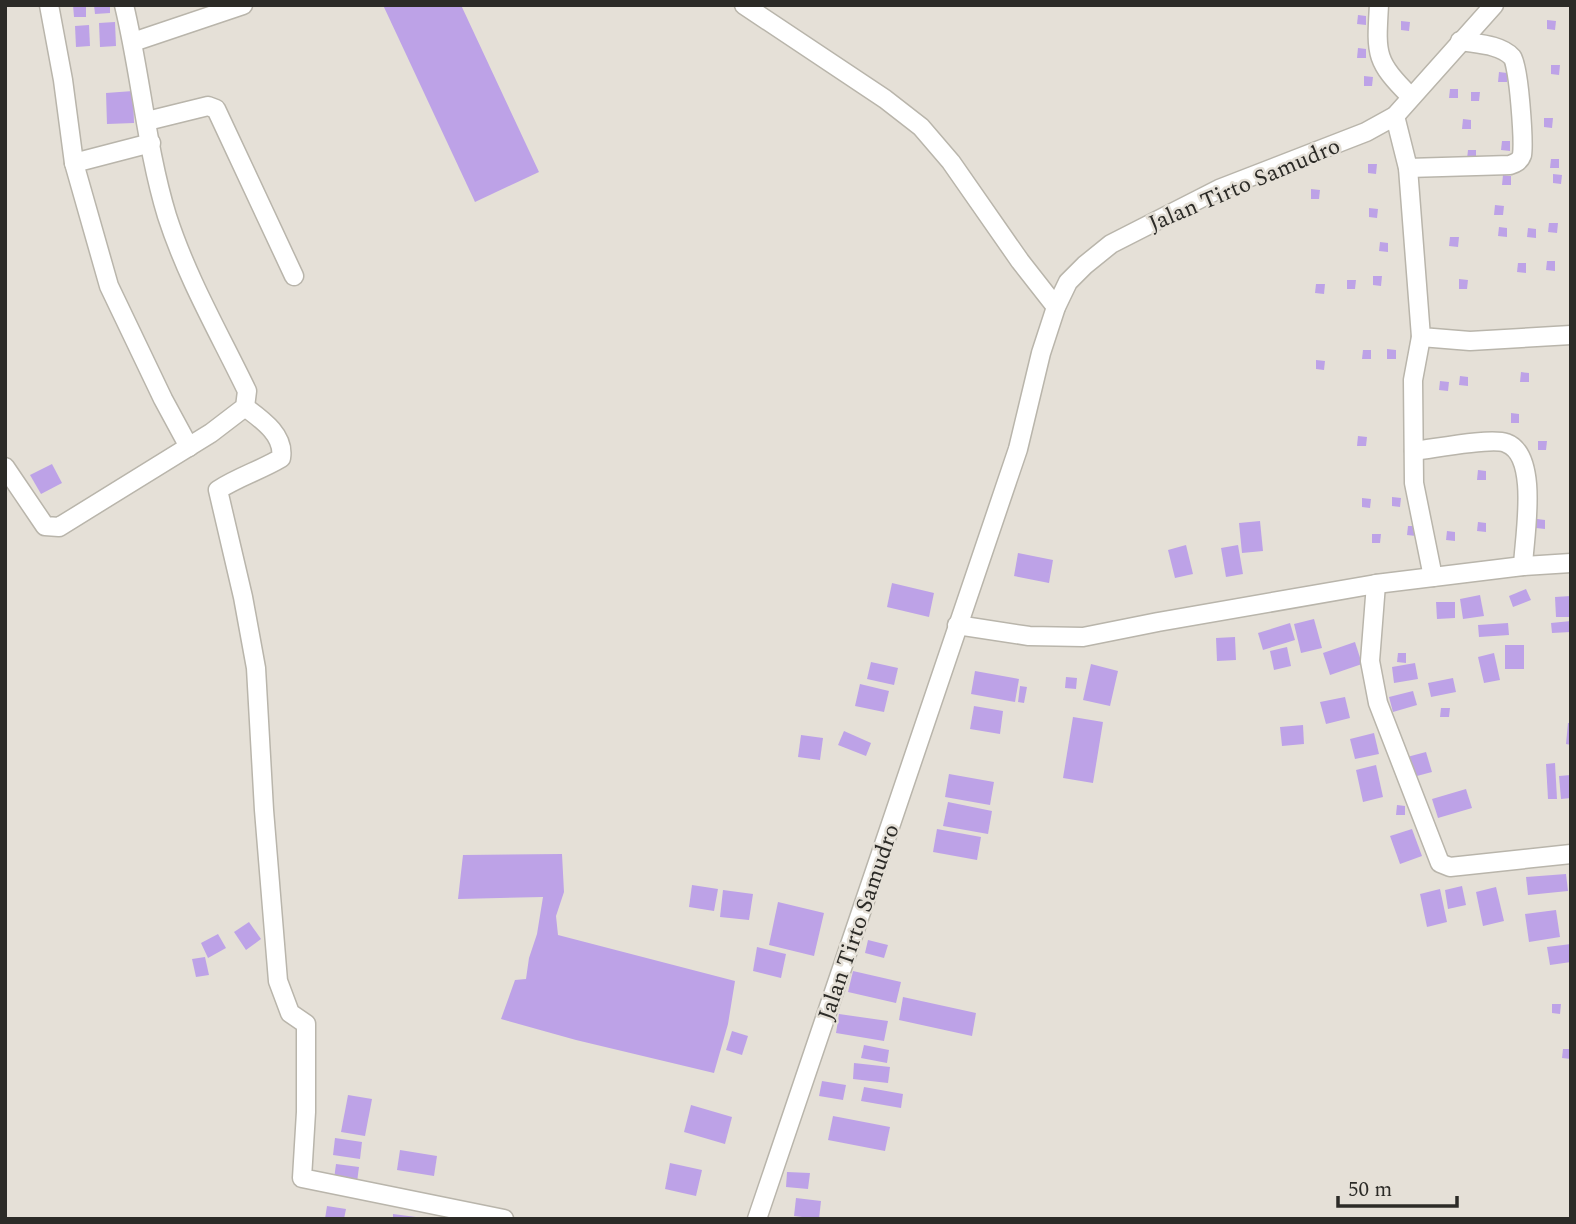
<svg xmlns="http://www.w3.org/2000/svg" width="1576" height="1224" font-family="Spectral,serif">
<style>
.building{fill:#bda2e7}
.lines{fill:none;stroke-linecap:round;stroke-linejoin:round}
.minor-casing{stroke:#b9b5ab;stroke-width:21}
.minor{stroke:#fff;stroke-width:18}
.labels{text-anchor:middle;stroke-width:5;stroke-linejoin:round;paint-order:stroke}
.street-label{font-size:23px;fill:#2c2b27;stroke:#e5e0d7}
</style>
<rect width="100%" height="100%" fill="#e5e0d7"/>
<g class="building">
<path d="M73,5H86V17H74Z"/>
<path d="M94,5H110V13L95,14Z"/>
<path d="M383,5H461L539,172L475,202Z"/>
<path d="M1358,15L1366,16V25L1357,24Z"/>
<path d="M1547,20L1556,21L1555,30L1547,29Z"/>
<path d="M1401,21L1410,22L1409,31L1401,30Z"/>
<path d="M115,22L116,46L100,47L99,23Z"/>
<path d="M89,25L90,46L76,47L75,26Z"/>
<path d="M1358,48L1366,49V58H1357Z"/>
<path d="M1551,65H1560L1559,75L1551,74Z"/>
<path d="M1499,72L1507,73V82H1498Z"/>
<path d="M1364,76L1373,77L1372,86H1364Z"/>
<path d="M1450,89H1458V98H1449Z"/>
<path d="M133,91L134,123L107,124L106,93Z"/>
<path d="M1471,92H1480L1479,101H1471Z"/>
<path d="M1544,118H1553L1552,128L1544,127Z"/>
<path d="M1463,119L1471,120V129H1462Z"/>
<path d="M1502,141H1510V151L1501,150Z"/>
<path d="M1468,150H1476V160L1467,159Z"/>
<path d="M1551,159H1559V168H1550Z"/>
<path d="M1368,164H1377L1376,174L1368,173Z"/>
<path d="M1553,174L1562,175L1561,184L1553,183Z"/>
<path d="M1503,175L1511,176V185H1502Z"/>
<path d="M1311,189L1320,190L1319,199H1311Z"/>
<path d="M1495,205L1504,206L1503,215H1494Z"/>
<path d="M1369,208L1378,209L1377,218L1369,217Z"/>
<path d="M1549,223H1558L1557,233L1548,232Z"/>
<path d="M1499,227L1507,228V237L1498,236Z"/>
<path d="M1528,228L1536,229V238L1527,237Z"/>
<path d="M1450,237H1459L1458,247L1449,246Z"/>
<path d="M1380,242L1388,243V252L1379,251Z"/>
<path d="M1547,261H1555V271L1546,270Z"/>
<path d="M1518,263H1526V273L1517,272Z"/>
<path d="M1373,276H1382L1381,286L1373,285Z"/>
<path d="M1459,279L1468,280L1467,289H1459Z"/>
<path d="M1347,280H1356L1355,289H1347Z"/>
<path d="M1316,284H1325L1324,294L1315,293Z"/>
<path d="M1387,349L1396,350V359H1387Z"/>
<path d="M1363,350H1371V359H1362Z"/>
<path d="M1316,360L1325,361L1324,370L1316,369Z"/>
<path d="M1521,372L1529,373V382H1520Z"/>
<path d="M1460,376L1468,377V386L1459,385Z"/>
<path d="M1440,381L1449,382L1448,391L1439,390Z"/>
<path d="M1511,413L1519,414V423H1511Z"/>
<path d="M1358,436L1367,437L1366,446H1357Z"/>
<path d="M1538,441H1547L1546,450H1538Z"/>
<path d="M52,464L62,483L41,494L30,475Z"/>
<path d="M1478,470L1486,471V480H1477Z"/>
<path d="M1392,497L1401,498L1400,507L1392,506Z"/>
<path d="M1362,498L1371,499L1370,508L1362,507Z"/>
<path d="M1537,519L1545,520V529L1536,528Z"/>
<path d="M1260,521L1263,551L1242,553L1239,523Z"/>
<path d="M1478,522L1486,523V532L1477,531Z"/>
<path d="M1408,526H1416V536L1407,535Z"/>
<path d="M1447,531L1455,532V541L1446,540Z"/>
<path d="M1372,534H1381L1380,543H1372Z"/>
<path d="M1186,545L1193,574L1175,578L1168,550Z"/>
<path d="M1238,545L1243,574L1226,577L1221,548Z"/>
<path d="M1018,553L1053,560L1049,583L1014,576Z"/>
<path d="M892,583L934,593L929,617L887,607Z"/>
<path d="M1526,589L1531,600L1513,607L1509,596Z"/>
<path d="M1480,595L1484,616L1463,619L1460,599Z"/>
<path d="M1571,596V617H1556L1555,597Z"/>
<path d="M1436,602H1455V618L1437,619Z"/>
<path d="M1314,619L1322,648L1301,653L1294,624Z"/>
<path d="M1571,621V632L1552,633L1551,623Z"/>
<path d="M1290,623L1295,640L1263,650L1258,633Z"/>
<path d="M1508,623L1509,635L1479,637L1478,625Z"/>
<path d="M1235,637L1236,660L1217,661L1216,638Z"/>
<path d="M1355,642L1362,664L1330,675L1323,653Z"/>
<rect x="1505" y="645" width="19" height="24"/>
<path d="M1287,647L1291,666L1274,670L1270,651Z"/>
<path d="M1398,653H1406V663L1397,662Z"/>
<path d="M1494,653L1500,680L1484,683L1478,657Z"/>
<path d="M871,662L898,668L894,685L867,679Z"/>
<path d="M1415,663L1418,679L1394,683L1392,667Z"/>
<path d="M1091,664L1118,671L1110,706L1083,700Z"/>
<path d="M975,671L1019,679L1015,702L971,694Z"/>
<path d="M1066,677L1077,678L1076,689L1065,688Z"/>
<path d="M1453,678L1456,692L1431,697L1428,683Z"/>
<path d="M860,684L889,691L884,712L855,706Z"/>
<path d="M1020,686L1027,687L1024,703L1018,702Z"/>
<path d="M1413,691L1417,705L1393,712L1389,697Z"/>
<path d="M1345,697L1350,718L1326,724L1320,702Z"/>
<path d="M974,706L1003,711L1000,734L970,729Z"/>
<path d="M1441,708H1450L1449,717H1440Z"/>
<path d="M1073,717L1103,722L1093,783L1063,778Z"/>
<path d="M1568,723H1571V745L1566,744Z"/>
<path d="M1303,725L1304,744L1282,746L1280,727Z"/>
<path d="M844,731L871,743L866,756L838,745Z"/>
<path d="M1374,733L1379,754L1355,759L1350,739Z"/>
<path d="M801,735L823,738L820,760L798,757Z"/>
<path d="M1426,752L1432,772L1413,777L1407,757Z"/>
<path d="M1555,763L1557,799H1548L1546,764Z"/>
<path d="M1376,765L1383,797L1363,802L1356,770Z"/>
<path d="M949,774L994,782L990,805L945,797Z"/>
<path d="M1571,775V798L1561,799L1559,776Z"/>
<path d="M1466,789L1472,808L1438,818L1432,799Z"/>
<path d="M948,802L992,811L988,834L943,826Z"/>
<path d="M1397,805L1405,806V815H1396Z"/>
<path d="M937,829L981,837L977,860L933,852Z"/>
<path d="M1412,829L1422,856L1400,864L1390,836Z"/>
<path d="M562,854L564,892L556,916L558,935L735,981L728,1024L714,1073L576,1040L501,1019L515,980L526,979L529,958L537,934L543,897L458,899L463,855Z"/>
<path d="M1566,874L1568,891L1528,895L1526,877Z"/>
<path d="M692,885L718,889L714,911L689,907Z"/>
<path d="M1462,886L1466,905L1448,909L1445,890Z"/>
<path d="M1496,887L1504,921L1483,926L1476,892Z"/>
<path d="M1440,889L1447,922L1427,927L1420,894Z"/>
<path d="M723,890L753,894L749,920L720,917Z"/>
<path d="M778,902L824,913L814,956L769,945Z"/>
<path d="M1556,910L1560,937L1529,942L1525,914Z"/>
<path d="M249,922L261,939L246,950L234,932Z"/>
<path d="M218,934L226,948L208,958L201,943Z"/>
<path d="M868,940L888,945L884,958L865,953Z"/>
<path d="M1571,944V962L1550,965L1547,947Z"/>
<path d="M757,947L786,954L781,978L753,971Z"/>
<path d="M205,957L209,975L196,977L192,959Z"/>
<path d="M853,971L901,982L896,1003L848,992Z"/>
<path d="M903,997L976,1013L972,1036L899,1020Z"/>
<path d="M1552,1004H1561L1560,1014L1552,1013Z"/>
<path d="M839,1014L888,1021L884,1041L836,1033Z"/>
<path d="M732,1031L748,1036L742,1055L726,1050Z"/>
<path d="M864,1045L889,1050L887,1063L861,1058Z"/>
<path d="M1563,1049H1571V1059L1562,1058Z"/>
<path d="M854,1063L890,1067L888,1083L853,1079Z"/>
<path d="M822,1081L846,1085L843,1100L819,1096Z"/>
<path d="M864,1087L903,1094L901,1108L861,1101Z"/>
<path d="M348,1095L372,1099L365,1136L341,1132Z"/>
<path d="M691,1105L732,1117L725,1144L684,1132Z"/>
<path d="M833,1116L890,1127L885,1151L828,1140Z"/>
<path d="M335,1138L362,1142L360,1159L333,1155Z"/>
<path d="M400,1150L437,1156L434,1176L397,1170Z"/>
<path d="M670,1163L702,1170L696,1196L665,1189Z"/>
<path d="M336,1164L359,1167L357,1182L334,1179Z"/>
<path d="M787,1172L810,1173L808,1189L786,1187Z"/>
<path d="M796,1198L821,1201L819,1219L794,1216Z"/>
<path d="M327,1206L346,1209L344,1219H325Z"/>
<path d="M393,1214L416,1217V1219H393Z"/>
</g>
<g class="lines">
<g class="minor-casing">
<g id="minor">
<path d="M49,5L63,80L74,163"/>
<path d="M744,5L885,99L921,127L951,162L1020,261L1056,307"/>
<path d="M1379,5C1376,55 1375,61 1411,97"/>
<path d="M133,42L243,5"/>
<path d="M1395,116L1408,168L1421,337L1470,341L1571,335"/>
<path d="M147,121L208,106L216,109L294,276"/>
<path d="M151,143L74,163L109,286L163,399L189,447"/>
<path d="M1408,168L1510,165C1516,163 1520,161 1522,155C1524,142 1519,65 1512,57C1500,44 1476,44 1460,41"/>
<path d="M1421,337L1413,380L1414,483L1433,577"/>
<path d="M245,407C261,419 285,435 281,458C261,470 238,477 218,490L243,597L256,668L264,810L278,981L290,1013L306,1024V1112L302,1178L504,1219"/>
<path d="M1414,451C1433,449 1491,437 1506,443C1540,455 1524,538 1523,566"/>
<path d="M5,467L45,526L59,527L211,433L245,407L247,391C219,333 187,278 167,216C146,147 141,75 124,5"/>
<path d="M1376,584L1370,661L1378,703L1440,863L1450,867L1571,854"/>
<path d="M957,625L1029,636L1083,637L1158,622L1376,584L1523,566L1571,563"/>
<path d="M757,1219L1018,449L1041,353L1056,307L1068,282L1085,265L1111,244L1219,189L1366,132L1395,116L1494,5"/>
</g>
</g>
<use href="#minor" class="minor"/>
</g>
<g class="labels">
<g class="street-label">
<text transform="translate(1244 184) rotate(-23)" y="8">Jalan Tirto Samudro</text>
<text transform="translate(858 922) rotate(-71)" y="8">Jalan Tirto Samudro</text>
</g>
</g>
<rect width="1576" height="1224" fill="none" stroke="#2c2b27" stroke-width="14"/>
<path d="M1338 1196v10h119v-10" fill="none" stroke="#2c2b27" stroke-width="3.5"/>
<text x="1348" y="1196" font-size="21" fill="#2c2b27" stroke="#e5e0d7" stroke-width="5" paint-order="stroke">50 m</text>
</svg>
